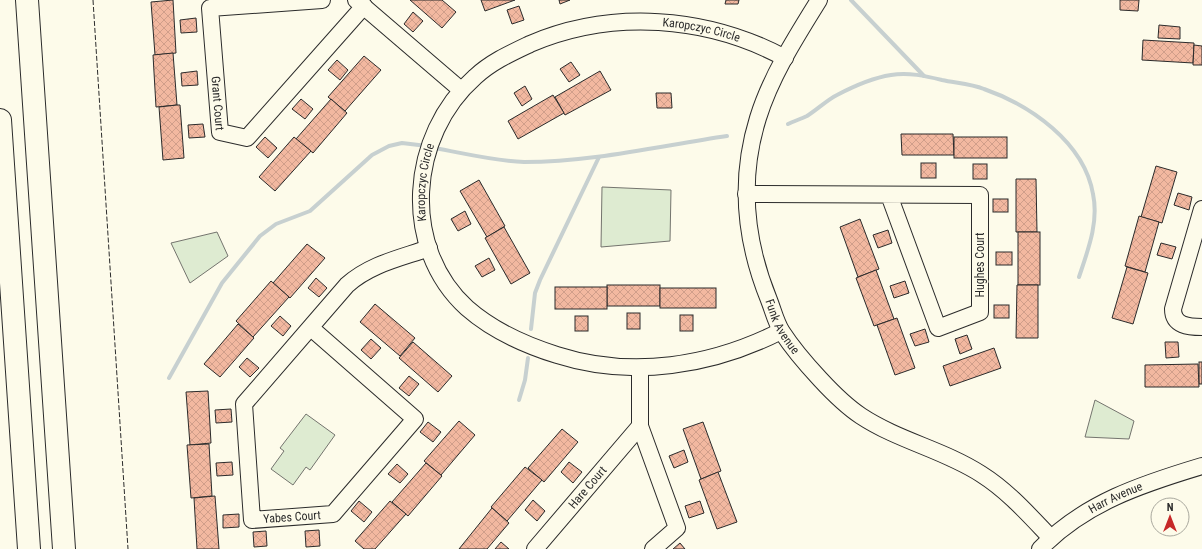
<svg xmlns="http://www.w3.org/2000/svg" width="1202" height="549" font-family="'Roboto Condensed',sans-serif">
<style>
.green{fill:#deebd1;stroke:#74746e}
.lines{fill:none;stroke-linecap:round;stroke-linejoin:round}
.stream{stroke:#c7d0d0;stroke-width:4}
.building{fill:url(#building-cross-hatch);stroke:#2b2b2b}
.minor-casing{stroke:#2b2b2b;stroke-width:18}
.highway-casing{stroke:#2b2b2b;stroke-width:24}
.minor{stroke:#fdfbea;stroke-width:16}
.highway{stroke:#fdfbea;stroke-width:22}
.fence{stroke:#2b2b2b;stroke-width:1;stroke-dasharray:5 2;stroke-linecap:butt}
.labels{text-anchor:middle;stroke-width:3;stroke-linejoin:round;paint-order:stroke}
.street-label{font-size:12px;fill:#2b2b2b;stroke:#fdfbea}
</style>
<defs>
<pattern id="building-cross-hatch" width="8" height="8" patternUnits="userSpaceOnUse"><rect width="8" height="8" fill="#f2b8a0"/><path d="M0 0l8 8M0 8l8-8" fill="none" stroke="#d09e8a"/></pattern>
</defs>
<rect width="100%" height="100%" fill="#fdfbea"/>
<g class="green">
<path d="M602,187L671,190L670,241L601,247Z"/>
<path d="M217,232L228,256L190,283L171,243Z"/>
<path d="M1095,400L1134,421L1129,439L1085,437Z"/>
<path d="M306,414L335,435L310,470L306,467L293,485L271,469L284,451L280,448Z"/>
</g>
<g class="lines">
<g class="stream">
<path d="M851,0L924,76"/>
<path d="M788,124C794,121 801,119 807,116C818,109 827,100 837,95C854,86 872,78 891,75C908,72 926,76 942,80C956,83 971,84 984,89C1030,105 1084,142 1093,194C1099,222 1088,250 1079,277"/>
<path d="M434,148C463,153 494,161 524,162C593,162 659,146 727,136"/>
<path d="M531,329L535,293L540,280L599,157"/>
<path d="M169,378L222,283L260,236L276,224L310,211L372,155L389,146L402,143L427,146"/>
<path d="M519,400L525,380L528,358"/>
</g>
</g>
<g class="building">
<path d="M173,0L176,53L155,55L151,2Z"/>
<path d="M410,0H442L456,12L442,28Z"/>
<path d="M481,0H515L485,11Z"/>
<path d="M559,0H570L560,4Z"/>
<path d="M726,0H739L738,4H725Z"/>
<path d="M1120,0H1139L1138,11L1120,10Z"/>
<path d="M519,6L524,20L512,24L507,10Z"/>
<path d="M413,12L423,21L413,32L404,24Z"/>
<path d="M196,18L197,32L181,33L180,20Z"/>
<path d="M1159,25L1180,27V39L1158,38Z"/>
<path d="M1143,40L1194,43L1193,63L1142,60Z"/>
<path d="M1194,45L1202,46V65H1193Z"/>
<path d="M173,53L177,105L156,107L153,55Z"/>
<path d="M364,56L381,70L345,111L328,97Z"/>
<path d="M337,60L348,70L340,80L328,70Z"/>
<path d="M571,62L580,75L569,82L560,69Z"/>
<path d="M197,71L198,85L182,86L181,73Z"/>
<path d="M600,71L611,90L565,115L555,97Z"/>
<path d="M525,86L532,99L522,106L514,93Z"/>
<path d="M656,93H671L672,108H657Z"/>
<path d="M553,95L564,113L518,139L508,121Z"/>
<path d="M301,99L313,109L305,119L292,109Z"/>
<path d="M331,99L347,113L313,153L296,139Z"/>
<path d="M177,105H180L184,158L163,160L159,107Z"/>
<path d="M203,124L205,137L189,138L188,125Z"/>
<path d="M901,134H953L954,155H902Z"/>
<path d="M265,137L277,148L268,158L256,147Z"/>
<path d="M294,137L311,151L275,191L259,177Z"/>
<rect x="954" y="137" width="53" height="21"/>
<rect x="921" y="163" width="15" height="15"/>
<rect x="973" y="164" width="14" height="15"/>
<path d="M1156,166L1177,172L1162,223L1141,217Z"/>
<path d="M1016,179H1036L1037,232H1016Z"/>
<path d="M479,180L505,226L487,237L460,191Z"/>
<path d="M1178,193L1192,197L1189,210L1174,205Z"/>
<rect x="993" y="199" width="15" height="13"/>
<path d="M465,211L471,224L458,231L451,219Z"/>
<path d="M1139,216L1159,222L1145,272L1125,266Z"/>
<path d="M860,219L879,269L858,277L840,227Z"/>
<path d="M504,227L530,273L511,284L485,238Z"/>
<path d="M888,230L892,243L878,248L873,235Z"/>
<rect x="1018" y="232" width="22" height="53"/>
<path d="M1161,243L1176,247L1172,259L1157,255Z"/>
<path d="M307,244L325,258L290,298L273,283Z"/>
<rect x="996" y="252" width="16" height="13"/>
<path d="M489,258L495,270L482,277L475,266Z"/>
<path d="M1127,267L1148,273L1133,324L1112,318Z"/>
<path d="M876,270L894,319L874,326L856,278Z"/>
<path d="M316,278L327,288L319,297L308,288Z"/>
<path d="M271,281L289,297L253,337L236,321Z"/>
<path d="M905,281L909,293L894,298L890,286Z"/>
<rect x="607" y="285" width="53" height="21"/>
<path d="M1017,285H1038V338H1016Z"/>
<rect x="555" y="287" width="52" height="22"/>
<rect x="660" y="288" width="56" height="20"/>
<path d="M375,304L415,338L400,356L360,322Z"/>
<rect x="994" y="305" width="15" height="13"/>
<rect x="627" y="313" width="13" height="16"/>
<rect x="680" y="315" width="13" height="16"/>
<path d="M280,316L291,326L283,336L271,326Z"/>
<rect x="575" y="316" width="13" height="15"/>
<path d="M897,318L915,368L895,375L877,325Z"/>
<path d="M238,324L254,338L220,377L204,364Z"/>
<path d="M925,329L929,342L915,346L910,334Z"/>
<path d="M967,335L972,349L960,354L955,339Z"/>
<path d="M371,339L381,348L371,359L361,350Z"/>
<path d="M413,342L452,376L438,392L399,358Z"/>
<path d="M1165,342H1178L1179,357L1166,358Z"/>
<path d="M994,348L1001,368L950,386L943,366Z"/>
<path d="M247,358L259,368L250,377L239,367Z"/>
<rect x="1199" y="362" width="3" height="22"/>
<path d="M1198,364L1199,387H1145V365Z"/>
<path d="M409,376L419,384L409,396L399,388Z"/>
<path d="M208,391L211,443L190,445L186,392Z"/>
<path d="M231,409L232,422L216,423L215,410Z"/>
<path d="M459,421L475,435L441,475L424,461Z"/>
<path d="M428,422L441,432L433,442L420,432Z"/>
<path d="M703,422L721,471L701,479L683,429Z"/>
<path d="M562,429L578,442L544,482L528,468Z"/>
<path d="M209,444L212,496L191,498L187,445Z"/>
<path d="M684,450L688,462L674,468L669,456Z"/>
<path d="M232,462L233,475L217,476L216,463Z"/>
<path d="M569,462L582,472L573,483L561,472Z"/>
<path d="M426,463L442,476L408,516L392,502Z"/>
<path d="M397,464L408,474L400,483L388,474Z"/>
<path d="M525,467L542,480L507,521L491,507Z"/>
<path d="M718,472L737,522L717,529L699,480Z"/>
<path d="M215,496L219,549H197L194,498Z"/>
<path d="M533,500L545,511L537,521L525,510Z"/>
<path d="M359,501L372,512L364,522L351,511Z"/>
<path d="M390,501L406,514L375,549H364L355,541Z"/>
<path d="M700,501L704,513L689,518L685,506Z"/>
<path d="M492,508L509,523L487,549H459Z"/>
<path d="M239,514V527L223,528V515Z"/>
<path d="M319,530L320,546L306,547L305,531Z"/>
<path d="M266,531L267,546L254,547L253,532Z"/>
<path d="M501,542L509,549H495Z"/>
<path d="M680,543L685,549H673Z"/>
</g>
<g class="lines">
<g class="minor-casing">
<g id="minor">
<path id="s1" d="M322,0L210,8L220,132L247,138L364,6"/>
<path d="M356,0L461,90"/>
<path id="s2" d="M819,0C796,37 771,76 758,118C739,179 745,241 769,300C773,310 776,323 782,332C793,349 806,364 820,379C832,392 846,406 861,416C899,441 944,450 981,474C1008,491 1029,515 1051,538"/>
<path d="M746,194L980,195V312L938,328L889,195"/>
<path d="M1202,209L1173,309C1173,326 1189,327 1202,327"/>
<path d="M311,328L415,419L333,514L252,520L244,404L347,285C370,264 401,258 429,248"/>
<path id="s3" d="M781,331C712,366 632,379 557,355C525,345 492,330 467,308C400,247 409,135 475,77C491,62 511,53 530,44C612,9 707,16 785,58"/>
<path d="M640,368V426L677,528L653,549"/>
<path id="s4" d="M535,549L640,426"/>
<path id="s5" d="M1040,549C1084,503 1142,484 1202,466"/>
</g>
</g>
<g class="highway-casing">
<g id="highway">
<path d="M27,0L64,549"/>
<path d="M0,120L29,549"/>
</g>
</g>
<use href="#minor" class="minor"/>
<use href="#highway" class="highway"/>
<path class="fence" d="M93,0L128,549"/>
</g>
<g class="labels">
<g class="street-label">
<text dy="4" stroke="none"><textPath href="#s3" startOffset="832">Karopczyc Circle</textPath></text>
<text dy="4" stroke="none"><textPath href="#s1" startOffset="208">Grant Court</textPath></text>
<text dy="4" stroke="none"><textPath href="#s3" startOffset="472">Karopczyc Circle</textPath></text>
<text transform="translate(980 265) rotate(-90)" y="4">Hughes Court</text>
<text dy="4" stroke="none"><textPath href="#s2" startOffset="349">Funk Avenue</textPath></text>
<text dy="4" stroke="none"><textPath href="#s4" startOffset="81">Hare Court</textPath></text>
<text dy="4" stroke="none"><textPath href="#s5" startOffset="92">Harr Avenue</textPath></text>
<text transform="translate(292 517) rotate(-4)" y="4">Yabes Court</text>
</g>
</g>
<g transform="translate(1170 517)"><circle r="19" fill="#fdfbea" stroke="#a9a89e"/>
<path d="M0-3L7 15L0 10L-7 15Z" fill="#c62828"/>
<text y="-6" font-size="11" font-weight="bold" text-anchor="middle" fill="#2b2b2b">N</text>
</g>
</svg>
